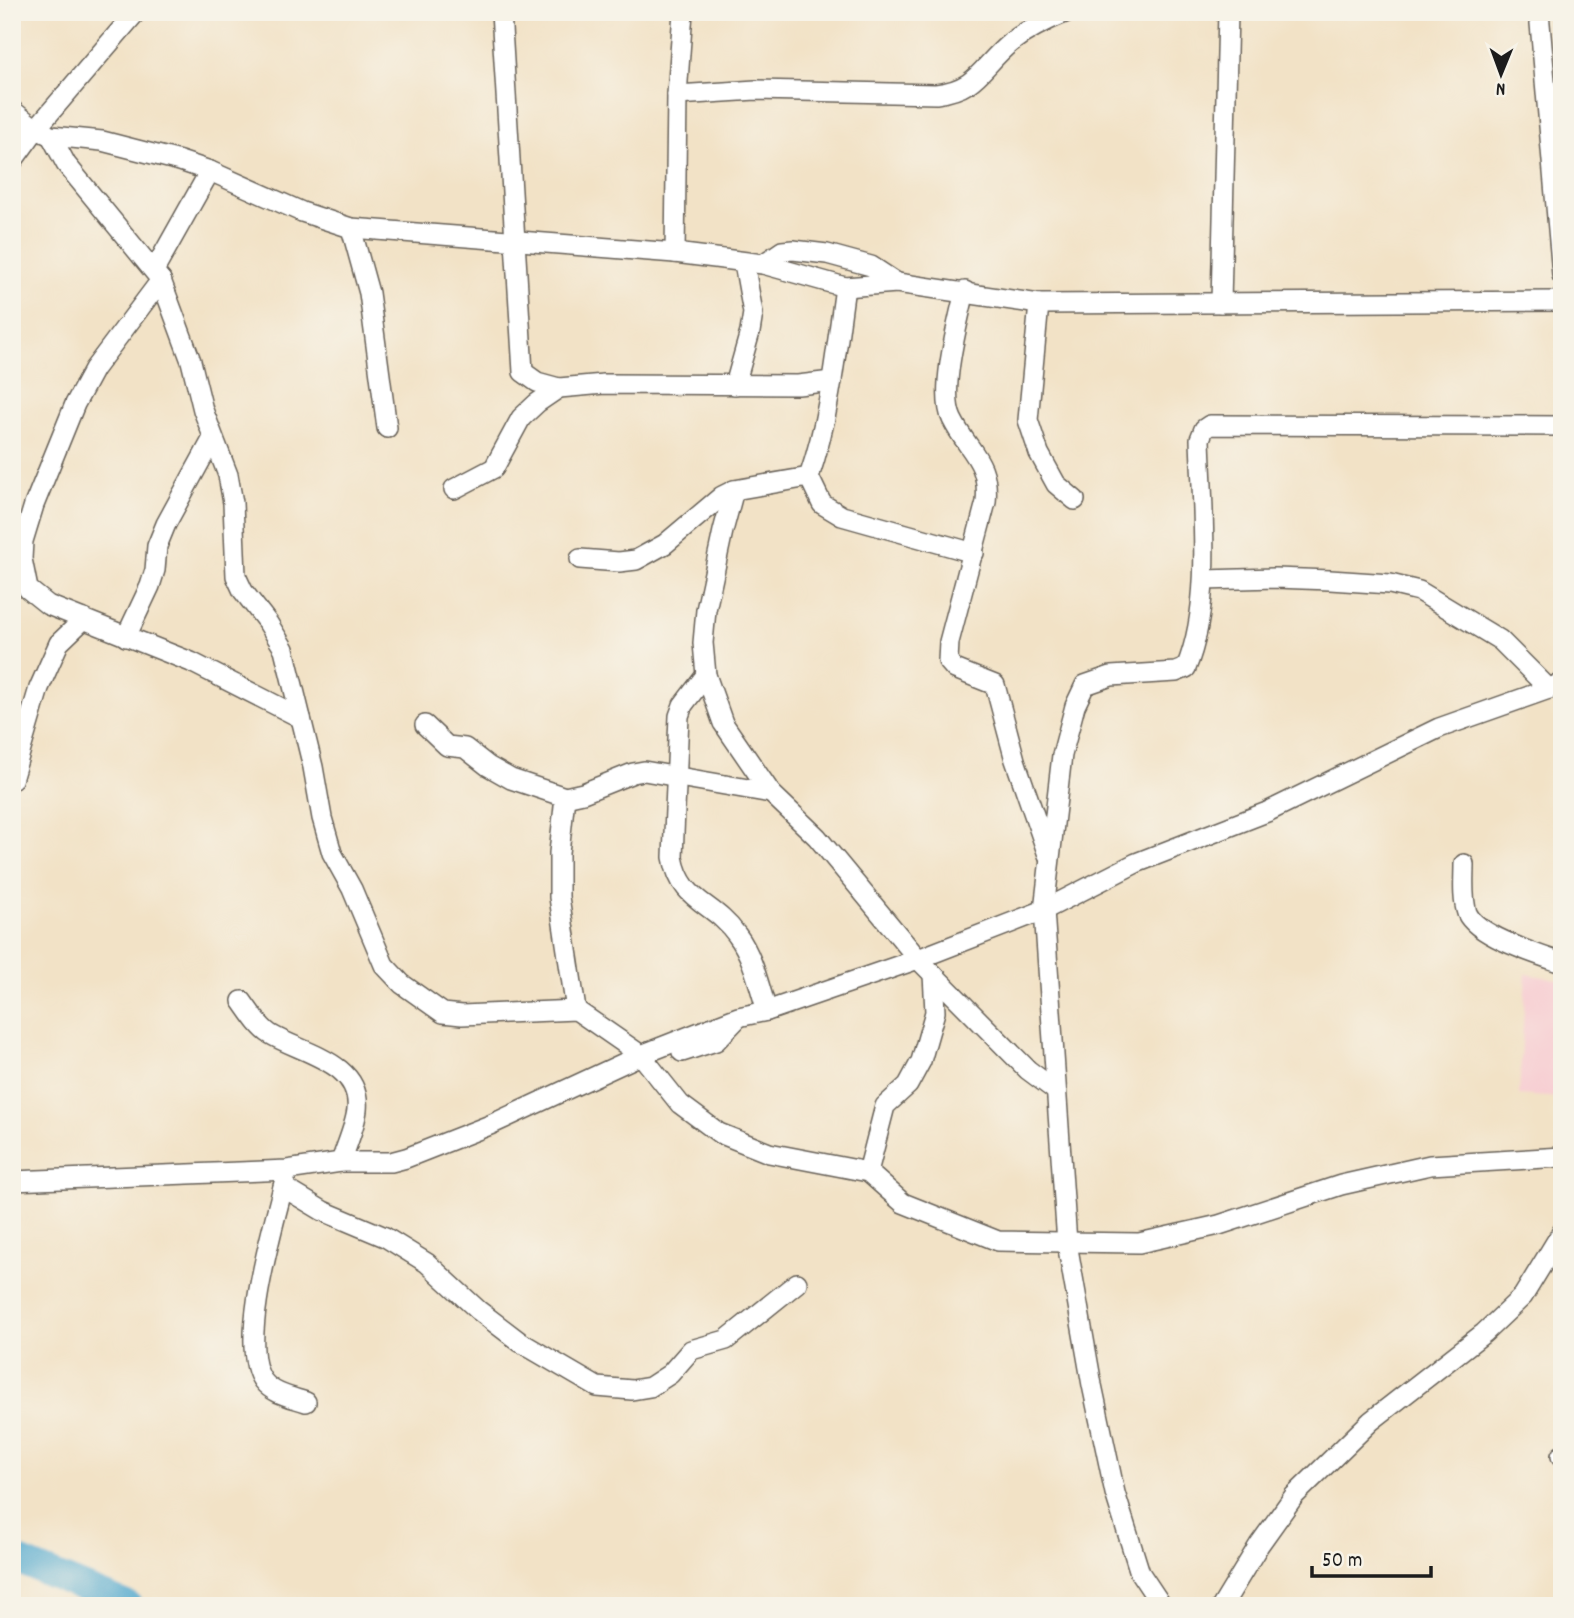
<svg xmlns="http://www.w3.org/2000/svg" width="1574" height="1618" font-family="Dekko,sans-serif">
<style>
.built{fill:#f7cfd3}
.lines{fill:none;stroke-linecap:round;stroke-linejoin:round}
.river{stroke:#51a8ce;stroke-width:28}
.minor-casing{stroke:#676158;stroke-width:22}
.minor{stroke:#fff;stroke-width:19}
</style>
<rect width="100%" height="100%" fill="#f7f3e8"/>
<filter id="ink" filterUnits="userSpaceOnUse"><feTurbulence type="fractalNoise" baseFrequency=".0143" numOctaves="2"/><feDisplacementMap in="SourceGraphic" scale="14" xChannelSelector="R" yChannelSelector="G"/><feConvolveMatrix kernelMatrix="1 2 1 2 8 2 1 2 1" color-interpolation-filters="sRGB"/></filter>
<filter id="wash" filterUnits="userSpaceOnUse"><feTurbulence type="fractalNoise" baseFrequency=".00686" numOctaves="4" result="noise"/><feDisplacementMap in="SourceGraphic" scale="28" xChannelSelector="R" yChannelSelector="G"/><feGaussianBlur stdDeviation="1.57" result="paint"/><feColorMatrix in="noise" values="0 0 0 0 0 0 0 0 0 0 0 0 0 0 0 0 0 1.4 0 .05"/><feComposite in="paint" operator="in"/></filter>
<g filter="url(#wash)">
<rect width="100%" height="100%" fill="#f2e2c6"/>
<path class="built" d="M1526,974L1562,980V1098L1519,1095Z"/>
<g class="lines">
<path class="river" d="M12,1558L129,1606"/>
</g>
</g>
<g filter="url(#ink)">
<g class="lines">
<g class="minor-casing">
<g id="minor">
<path d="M501,12L523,372L537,382L559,388L604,384L798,385L832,381"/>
<path d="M1539,12L1562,275"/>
<path d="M677,95L756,90L936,94C978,89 981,67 1010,43C1028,29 1047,20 1067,12"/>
<path d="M12,110L36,129L51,136L102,141L180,161L210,171L302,212L351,228L675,253L763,264L845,287L897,283L1039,304L1562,301"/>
<path d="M51,136L66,164L161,280L191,361L203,410L228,475L233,503L236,576L243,591L268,623L284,649L313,767L322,818L332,853L352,889L384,965L402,984L443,1013L462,1015L576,1010L641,1055L680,1104L719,1133L769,1153L868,1172L903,1203L998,1241L1139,1243L1219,1225L1341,1185L1430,1165L1562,1157"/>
<path d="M12,162L36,129L136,12"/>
<path d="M351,228L369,293L387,428"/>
<path d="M675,253L677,95L683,12"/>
<path d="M763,264L782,251L793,250L827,254L871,266L897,283"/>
<path d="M155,269L210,171"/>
<path d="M161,280L94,369L75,404L34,505L23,541L22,559L28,589L48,605L191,662L301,718"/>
<path d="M965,291C958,322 939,392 952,419C968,452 990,460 986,502L949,642L948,661L955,669L995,685L1015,760L1048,855"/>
<path d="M1221,303L1228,12"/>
<path d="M1039,304L1028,420L1039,453L1056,484L1075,500"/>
<path d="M735,385L750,332L753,313L744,263"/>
<path d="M809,477L822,504L842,516L974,553"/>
<path d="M454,489L494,468L521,418L537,403L559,388"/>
<path d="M734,490L723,531L706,610L703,643L706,675L723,723L771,793L817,837L918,959L1028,1070L1055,1090"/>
<path d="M580,559L619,562L636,560L665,544L722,496L734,490L809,477C830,416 836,351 845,287"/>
<path d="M1204,580L1275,578L1330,580L1390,584L1419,591L1500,640L1549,689"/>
<path d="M126,637L150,586L155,570L157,546L166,524L213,438"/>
<path d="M706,675L683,705L679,716L673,857C681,903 713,901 737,935C753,956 759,986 767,1011"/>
<path d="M425,725L447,746L465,748L488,766L511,779L565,797L583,793L633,773L644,771L771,793"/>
<path d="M12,780L39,688L59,643L84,619"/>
<path d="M565,797L559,853V897L576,1010"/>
<path d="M1464,864C1464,879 1462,898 1467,913C1477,936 1539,955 1562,963"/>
<path d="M242,1001C250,1012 259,1027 270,1034C301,1053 362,1062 357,1110C355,1127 346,1146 341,1162"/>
<path d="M682,1052L716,1041L736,1020"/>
<path d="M868,1172L885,1106L908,1085L921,1061L935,1012L933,974"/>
<path d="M286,1175C276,1218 236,1345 263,1381C273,1394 291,1397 306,1402"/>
<path d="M12,1181L287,1170L341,1162H391L406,1158L490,1125L641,1055L738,1017L767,1011L918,959L1044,910L1136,863L1267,812L1439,728L1549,689L1562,682"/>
<path d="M283,1187L323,1211L385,1237L427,1263L478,1310L520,1342L597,1387L632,1390L650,1387L670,1374L691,1350L726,1340L797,1283"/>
<path d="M1561,1456L1562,1457"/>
<path d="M1162,1606L1140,1573L1115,1493L1092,1385L1067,1243L1044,910L1062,755L1075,706L1085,685L1111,676L1176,672L1186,668C1213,604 1202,508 1200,439L1204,429L1210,425L1562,426"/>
<path d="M1222,1606L1259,1545L1294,1496L1371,1421L1484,1333L1523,1296L1562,1232"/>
</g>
</g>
<use href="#minor" class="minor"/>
</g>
</g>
<rect width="1574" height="1618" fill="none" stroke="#f7f3e8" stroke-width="42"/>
<g transform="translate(1501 74) rotate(181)" stroke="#f7f3e8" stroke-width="5" paint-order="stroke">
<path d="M0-5L12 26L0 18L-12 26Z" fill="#1c1c1c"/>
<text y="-10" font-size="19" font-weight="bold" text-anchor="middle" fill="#1c1c1c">N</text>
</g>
<path d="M1312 1566v10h119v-10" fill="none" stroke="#1c1c1c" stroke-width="3.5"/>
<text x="1322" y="1566" font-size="21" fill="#1c1c1c" stroke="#f7f3e8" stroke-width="5" paint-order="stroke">50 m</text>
</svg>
